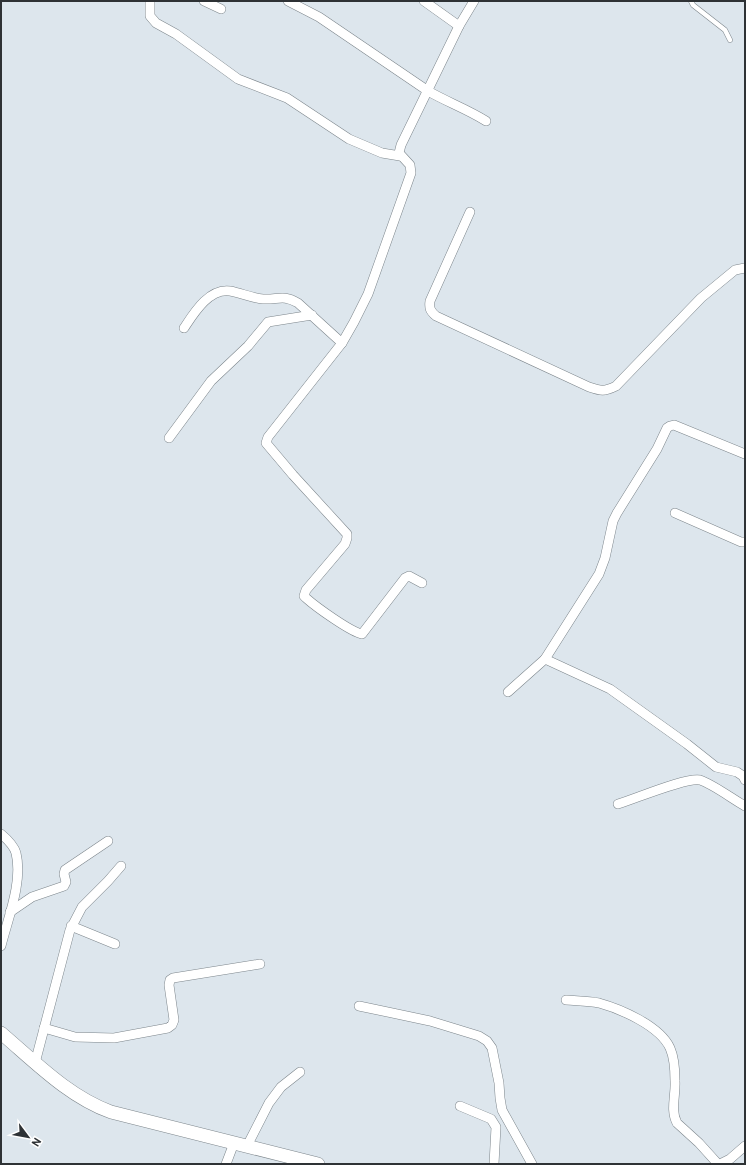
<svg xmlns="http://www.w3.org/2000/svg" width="746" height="1165" font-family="Overpass,sans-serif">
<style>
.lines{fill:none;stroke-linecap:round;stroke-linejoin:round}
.lane-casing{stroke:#7c858b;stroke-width:5.5}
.street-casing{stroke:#7c858b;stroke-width:10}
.secondary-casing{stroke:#7c858b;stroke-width:14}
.lane{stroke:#fff;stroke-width:4.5}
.street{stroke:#fff;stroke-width:9}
.secondary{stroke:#fff;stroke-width:13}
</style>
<rect width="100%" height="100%" fill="#dde6ed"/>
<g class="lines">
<g class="lane-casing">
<path id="lane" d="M691,1L693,5L725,30L730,40"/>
</g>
<g class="street-casing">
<g id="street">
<path d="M150,1V16L156,23L176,34L238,79L287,98L349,139L382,153L400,156"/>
<path d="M204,1L221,9"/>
<path d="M288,1L319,17L428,91C447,102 467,109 486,121"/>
<path d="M424,1L459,26"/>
<path d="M470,212L430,301C429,308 430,311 436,316L589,387C601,391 604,392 616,386L701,298L735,270L745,268"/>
<path d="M184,328C194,313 209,288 230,291C241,293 252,298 263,299C278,300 283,294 298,303L342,343"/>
<path d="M169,438L211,381L248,346L268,322L312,315"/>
<path d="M675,513L741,542H745"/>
<path d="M422,583L409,576L405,578L362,634C351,632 316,607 306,598L304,596L306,590L345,544L347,538V534L293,475L266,443L268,437L342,343L354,322L368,294L411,173L410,165L399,153L401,145L459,26L474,1"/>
<path d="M545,659L610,689L687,744L716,767L737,772L743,776L745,780"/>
<path d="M508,692L545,659L599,574L605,558L613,521L617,513L657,449L667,428L670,426L674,425L745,454"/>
<path d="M618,804C635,799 686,777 700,780C711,783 734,800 745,806"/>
<path d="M1,834C7,839 14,846 16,853C23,882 8,918 1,946"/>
<path d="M10,912L32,897L64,886L66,882L64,874L65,870L108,841"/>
<path d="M71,926L115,944"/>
<path d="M566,1000C577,1001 588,1001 599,1003C621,1009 660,1026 670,1048C674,1057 675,1071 675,1081C676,1095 670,1110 677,1123L699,1143L718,1164"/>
<path d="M359,1006L430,1021L479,1036L487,1041L492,1048L499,1083L500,1098L502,1110L532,1164"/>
<path d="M44,1028L75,1037L114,1038L168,1028L172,1025L174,1020L169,985L170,980L173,978L260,964"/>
<path d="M35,1063L70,930L82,907L108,881L121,866"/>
<path d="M460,1106L491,1119L496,1127L494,1164"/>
<path d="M247,1146L269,1103L281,1087L300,1072"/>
<path d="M226,1164L234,1143"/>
<path d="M720,1164L730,1159L745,1146"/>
</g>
</g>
<g class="secondary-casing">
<path id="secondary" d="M1,1033C35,1062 69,1097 111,1112L318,1164"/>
</g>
<use href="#lane" class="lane"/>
<use href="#street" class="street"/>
<use href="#secondary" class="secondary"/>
</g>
<rect width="746" height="1165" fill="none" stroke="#2e3235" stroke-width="4"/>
<g transform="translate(28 1137) rotate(122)" stroke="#ffffff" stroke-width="3" paint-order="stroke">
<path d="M0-3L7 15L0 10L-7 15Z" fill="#2e3235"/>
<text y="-6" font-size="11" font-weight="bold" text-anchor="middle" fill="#2e3235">N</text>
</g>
</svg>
